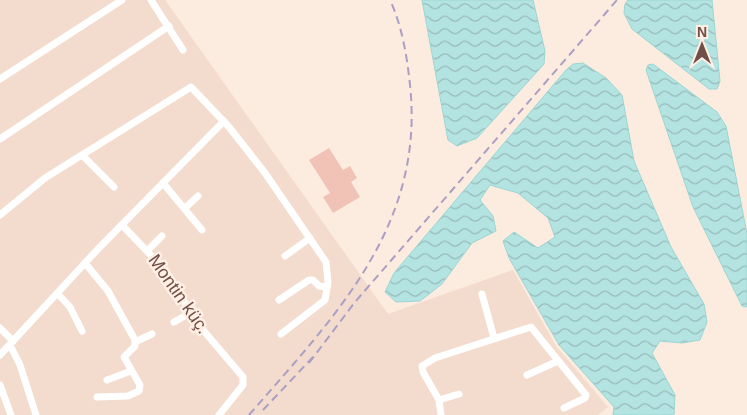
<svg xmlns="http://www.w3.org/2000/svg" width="747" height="415" font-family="Arial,sans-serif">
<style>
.residential{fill:#f3dbcd}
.water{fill:url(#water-waves);stroke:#9ad6d4}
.building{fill:#f1c2b6}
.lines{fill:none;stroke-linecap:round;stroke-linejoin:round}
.minor{stroke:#fff;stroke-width:7}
.rail{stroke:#ab9fc4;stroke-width:2;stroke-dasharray:8 5;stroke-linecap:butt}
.labels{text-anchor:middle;stroke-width:5;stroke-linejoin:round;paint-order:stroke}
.street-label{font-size:18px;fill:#714e47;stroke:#ffefe4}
</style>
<defs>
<pattern id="water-waves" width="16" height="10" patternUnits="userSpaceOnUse" patternTransform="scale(1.25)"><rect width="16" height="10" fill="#b4e4e2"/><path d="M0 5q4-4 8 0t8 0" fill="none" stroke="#97bbb9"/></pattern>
</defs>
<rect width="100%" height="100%" fill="#fcebdf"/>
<path class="residential" d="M0,0H165L388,314L513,270L556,346L608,407L598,415H0Z"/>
<g class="water">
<path d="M422,0H533L545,51L544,64L477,138L457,146L448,140Z"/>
<path d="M628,0H712L720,81L717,89H709L632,29L624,13L625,4Z"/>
<path d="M583,63L606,78L622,95L634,161L671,247L704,304L707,322L700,340L682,343L660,341L652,353L675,395L674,415H613L614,407L559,345L509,258L503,241L514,232L538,248L555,237L548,218L518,193L490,185L480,200L493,216L496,231L472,243L442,284L420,301L396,302L385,292L394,273L566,70L573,64Z"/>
<path d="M653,64L717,112L726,126L747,234V307L742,306L693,207L646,70L648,65Z"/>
</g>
<path class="building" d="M329,148L343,170L350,166L357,178L351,182L360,197L333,213L323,197L330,193L309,160Z"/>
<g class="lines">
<g class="minor">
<path d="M151,0L183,50"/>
<path d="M0,79L122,0"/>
<path d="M0,139L169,26"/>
<path d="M83,156L114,187"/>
<path d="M163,183L202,230"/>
<path d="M185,208L198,196"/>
<path d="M0,215L45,178L191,87L229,127L265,173L326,262L328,282L325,300L281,334"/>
<path d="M122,225L166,271L197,323L243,377V385L219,415"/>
<path d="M148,250L162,236"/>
<path d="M285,256L310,238"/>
<path d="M85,263L108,291L135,340V346L124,357L140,385L139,391L128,396L97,397"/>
<path d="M58,294L70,307L82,331"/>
<path d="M482,294L494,338"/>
<path d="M279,300L309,280H313L319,286L327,287"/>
<path d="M174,322L190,313"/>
<path d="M0,328L13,341"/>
<path d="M135,342L152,334"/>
<path d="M10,345L20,365L36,415"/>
<path d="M0,355L97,250L224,121"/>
<path d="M527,375L558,361"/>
<path d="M107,380L131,371"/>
<path d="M0,385L11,415"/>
<path d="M439,400L459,394"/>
<path d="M441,415L439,400L423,372L422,366L435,358L531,327L586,395L585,398L564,408"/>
</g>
<g class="rail">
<path d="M309,363L355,302L617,0"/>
<path d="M263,410L313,357"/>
<path d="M249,415C335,316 425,226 410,85C407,56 402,26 390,0"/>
</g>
</g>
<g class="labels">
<g class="street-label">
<text transform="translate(179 294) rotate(55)" y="6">Montin küç.</text>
</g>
</g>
<g transform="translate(702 45)" stroke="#ffefe4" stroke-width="4" paint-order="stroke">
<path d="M0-4L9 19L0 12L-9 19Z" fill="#714e47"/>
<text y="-8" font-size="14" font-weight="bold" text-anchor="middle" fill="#714e47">N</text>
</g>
</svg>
